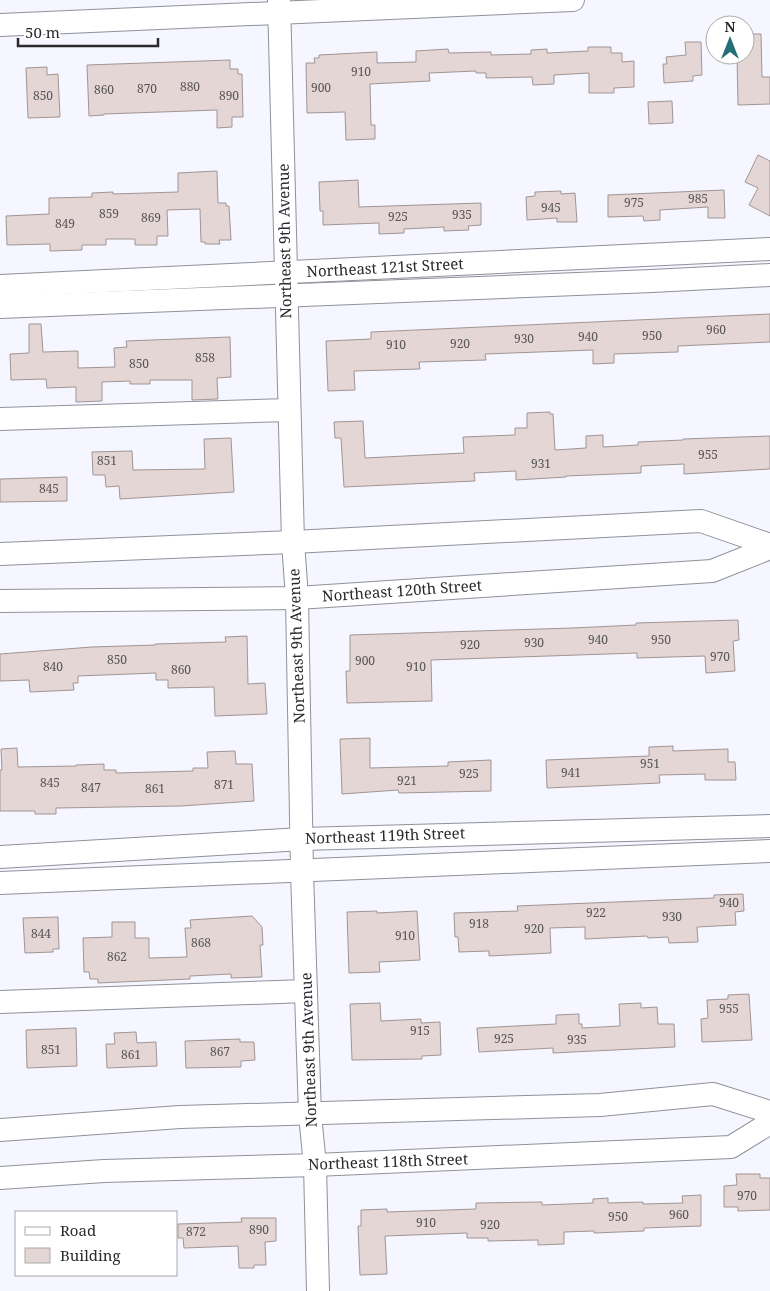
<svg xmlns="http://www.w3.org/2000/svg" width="770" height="1291" font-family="'Noto Serif',serif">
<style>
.building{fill:#e3d6d5;stroke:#a19594}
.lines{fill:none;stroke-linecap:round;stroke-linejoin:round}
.minor-casing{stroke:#90919a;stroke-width:24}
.minor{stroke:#fff;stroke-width:22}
.labels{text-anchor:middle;stroke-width:4;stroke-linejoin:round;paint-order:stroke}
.number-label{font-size:12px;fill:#585558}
.street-label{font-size:15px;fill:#2a2a2e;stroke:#fff}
</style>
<rect width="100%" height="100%" fill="#f5f6ff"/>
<g class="building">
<path d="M745,34H761L762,77H770V104L738,105L737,55H745Z"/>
<path d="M685,42H701L702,75L693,76V81L664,83L663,64H667L666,57L686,55Z"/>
<path d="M588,47H611V53H622V62L634,61V87L614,88V93H589V73L554,75V84L533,85L532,77L486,78V73H476V71L429,73L430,81L370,84L371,125H375V139L346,140L345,112L307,113L306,63H315L314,58H319V55L377,52V63L416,62V51L448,49L449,53L491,52V55L531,54V50L547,49V53L588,51Z"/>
<path d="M230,60V69H238V74H242L243,117H232V127L217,128V110L104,114V115L89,116L87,65Z"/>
<path d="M47,67V75L58,74L60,117L28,118L26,68Z"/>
<path d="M672,101L673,123L649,124L648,102Z"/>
<path d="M758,155L770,161V216L749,205L758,188L745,182Z"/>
<path d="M217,171L218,203H226V206H229L231,240H219L220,244H205V242H201L200,209L167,210L168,236H157V245H135V239H106V245H82V250L50,251V244L7,245L6,216L49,214V198L92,197V193L113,192V194L178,192V173Z"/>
<path d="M358,180L359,207L481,203V225L468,226L469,230L444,231V227L404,229V233L379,234V223L323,225V211H320L319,182Z"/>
<path d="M724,190L725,218H708V207L660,210V220L644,221L643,216L608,217V195Z"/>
<path d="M561,191V194L575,193L577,222H557V218L527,220L526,197L535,196V192Z"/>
<path d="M770,314V342L678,346V352L614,354V363L593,364V350L485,354L486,360L419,362L420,369L354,371L355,390L328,391L326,341L371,339V332Z"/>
<path d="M29,324H41L43,352L78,351V368L115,367L114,348L127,347L126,341L230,337L231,377L217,378L218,399L192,400V380H150V384H130V381L102,382V401L76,402V387L47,388L46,379L11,380L10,354L29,353Z"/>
<path d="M550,412V414H553L555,450L586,448V436L603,435V447L638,445V442L683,440V439L770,436V469L684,474V464L641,466V473L566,476V477L516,480V471L474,473L475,481L344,487L341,438H335L334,422L363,421L365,458L464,453L463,437L515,435V428H527V413Z"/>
<path d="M231,438L234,492L120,499L119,486L106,487L105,475H93L92,452L132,451L133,470L205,469L204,439Z"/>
<path d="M67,477V501L0,502V479Z"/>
<path d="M738,620L739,640L733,641L735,671L706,673L705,656L637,658V653L431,660L432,701L347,703L346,671H350V635L572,628L636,625V623Z"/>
<path d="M247,636L248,684L265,683L267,714L215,716L214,687L168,688V680H156V673L78,676V683H73L74,690L30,692L29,680L0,681V654L92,647L155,645V644L226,642L225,637Z"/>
<path d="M370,738V768L448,766V762L491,760V791L399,793L398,790L342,794L340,739Z"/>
<path d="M673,746V751L728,749V762H735L736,780H705V774L659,775L660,783L547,788L546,760L649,756V747Z"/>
<path d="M17,748L18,767L76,766V765L104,764V770H116V773L193,771V768H208L207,752L235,751L236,764H252L254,801L181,806L56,808V814H35V811H0V770H2L1,749Z"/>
<path d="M743,894L744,911L735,912L736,925L697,927L698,942L669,943L668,937L648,938L647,936L585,939V927L550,928L551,953L489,956V951L459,952L458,937H455L454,913L518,911L517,906L714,898V895Z"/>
<path d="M377,911V913L417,911L420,960L379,962L380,972L349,973L347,912Z"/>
<path d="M252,916L262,927L263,945H260L262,977L231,978V974L190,976V979L98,983V979H90L89,972H84L83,938L112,937V922H135V938H149V958L187,957L185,928H191L190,920Z"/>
<path d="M58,917L59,949H53V952L25,953L23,918Z"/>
<path d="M749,994L752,1040L702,1042L701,1019L708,1018L707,1000L728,999V995Z"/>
<path d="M380,1003L381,1021L421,1019V1023L440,1022L441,1055L422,1056V1059L352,1060L350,1004Z"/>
<path d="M641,1003V1008L657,1007L658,1024H674L675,1047L553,1053V1048L479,1052L477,1028L556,1024V1015L579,1014V1024H582V1028L620,1026L619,1004Z"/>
<path d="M76,1028L77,1066L27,1068L26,1030Z"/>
<path d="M136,1032L137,1043L156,1042L157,1066L107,1068L106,1044H115L114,1033Z"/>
<path d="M240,1039V1042H254L255,1060L241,1061V1067L186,1068L185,1041Z"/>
<path d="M736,1174H760V1178H770V1210L738,1211V1207H724V1186L737,1185Z"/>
<path d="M701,1195V1226L644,1228V1231L594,1233V1231L564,1232V1244L538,1245V1240L488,1241V1238H467V1233L385,1236L387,1274L360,1275L358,1226H361V1210L387,1209V1212L476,1209V1203L542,1202V1205L593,1203V1199L608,1198V1203L643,1202V1204L683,1203L682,1196Z"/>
<path d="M241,1218H276V1241L265,1242L266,1265H254V1268H239L238,1246L184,1248L183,1238H178V1224L242,1222Z"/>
</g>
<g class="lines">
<g class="minor-casing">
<g id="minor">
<path d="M279,0L293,542L297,598L302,872L310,1115L315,1165L318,1291"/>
<path d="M0,25L573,0"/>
<path d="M0,286L770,249"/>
<path d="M0,307L652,281L770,275"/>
<path d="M0,419L289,410"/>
<path d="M0,554L293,542L701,521L770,545"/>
<path d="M0,601L297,598L712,571L770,548"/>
<path d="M0,857L302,839L770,826"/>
<path d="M0,883L770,851"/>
<path d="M0,1002L306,991"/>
<path d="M0,1130L180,1117L600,1105L713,1094L770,1112"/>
<path d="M0,1178L104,1171L315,1165L731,1147L770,1123"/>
</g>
</g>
<use href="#minor" class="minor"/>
</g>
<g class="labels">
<g class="number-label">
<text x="361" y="76">910</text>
<text x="190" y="91">880</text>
<text x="321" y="92">900</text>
<text x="147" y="93">870</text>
<text x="104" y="94">860</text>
<text x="43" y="100">850</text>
<text x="229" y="100">890</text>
<text x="698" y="203">985</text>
<text x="634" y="207">975</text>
<text x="551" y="212">945</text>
<text x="109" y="218">859</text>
<text x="462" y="219">935</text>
<text x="398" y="221">925</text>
<text x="151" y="222">869</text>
<text x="65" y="228">849</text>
<text x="716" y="334">960</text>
<text x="652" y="340">950</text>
<text x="588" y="341">940</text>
<text x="524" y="343">930</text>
<text x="460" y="348">920</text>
<text x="396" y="349">910</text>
<text x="205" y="362">858</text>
<text x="139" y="368">850</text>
<text x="708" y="459">955</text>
<text x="107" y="465">851</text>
<text x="541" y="468">931</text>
<text x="49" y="493">845</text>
<text x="598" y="644">940</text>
<text x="661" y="644">950</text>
<text x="534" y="647">930</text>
<text x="470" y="649">920</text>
<text x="720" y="661">970</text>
<text x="117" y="664">850</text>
<text x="365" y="665">900</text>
<text x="53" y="671">840</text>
<text x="416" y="671">910</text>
<text x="181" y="674">860</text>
<text x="650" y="768">951</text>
<text x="571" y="777">941</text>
<text x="469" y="778">925</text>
<text x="407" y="785">921</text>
<text x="50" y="787">845</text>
<text x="224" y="789">871</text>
<text x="91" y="792">847</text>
<text x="155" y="793">861</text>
<text x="729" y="907">940</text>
<text x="596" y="917">922</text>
<text x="672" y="921">930</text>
<text x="479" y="928">918</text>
<text x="534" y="933">920</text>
<text x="41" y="938">844</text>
<text x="405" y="940">910</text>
<text x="201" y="947">868</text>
<text x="117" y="961">862</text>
<text x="729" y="1013">955</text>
<text x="420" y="1035">915</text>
<text x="504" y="1043">925</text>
<text x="577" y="1044">935</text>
<text x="51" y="1054">851</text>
<text x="220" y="1056">867</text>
<text x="131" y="1059">861</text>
<text x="747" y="1200">970</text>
<text x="679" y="1219">960</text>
<text x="618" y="1221">950</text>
<text x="426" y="1227">910</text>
<text x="490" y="1229">920</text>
<text x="259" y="1234">890</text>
<text x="196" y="1236">872</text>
</g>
<g class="street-label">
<text transform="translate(285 241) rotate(-91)" y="5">Northeast 9th Avenue</text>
<text transform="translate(385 268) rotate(-3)" y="5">Northeast 121st Street</text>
<text transform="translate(402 591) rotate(-4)" y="5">Northeast 120th Street</text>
<text transform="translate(297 646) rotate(-92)" y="5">Northeast 9th Avenue</text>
<text transform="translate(385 836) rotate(-2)" y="5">Northeast 119th Street</text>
<text transform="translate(309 1050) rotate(-92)" y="5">Northeast 9th Avenue</text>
<text transform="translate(388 1162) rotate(-2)" y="5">Northeast 118th Street</text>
</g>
</g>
<rect x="15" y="1211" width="162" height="65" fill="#ffffff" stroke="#aaaaab"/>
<rect x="25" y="1227" width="25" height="8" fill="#ffffff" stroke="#aaaaab"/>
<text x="60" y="1236" font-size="15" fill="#2a2a2e">Road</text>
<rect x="25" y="1248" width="25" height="15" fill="#e3d6d5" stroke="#aaaaab"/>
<text x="60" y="1261" font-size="15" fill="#2a2a2e">Building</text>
<g transform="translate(730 40)"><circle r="24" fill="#ffffff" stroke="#aaaaab"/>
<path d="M0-4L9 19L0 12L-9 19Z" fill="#246e76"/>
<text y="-8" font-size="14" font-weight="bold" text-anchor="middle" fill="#2a2a2e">N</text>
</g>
<path d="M18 38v8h140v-8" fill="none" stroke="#2a2a2e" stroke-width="2.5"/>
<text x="25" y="38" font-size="15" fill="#2a2a2e" stroke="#ffffff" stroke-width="4" paint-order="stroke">50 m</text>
</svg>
